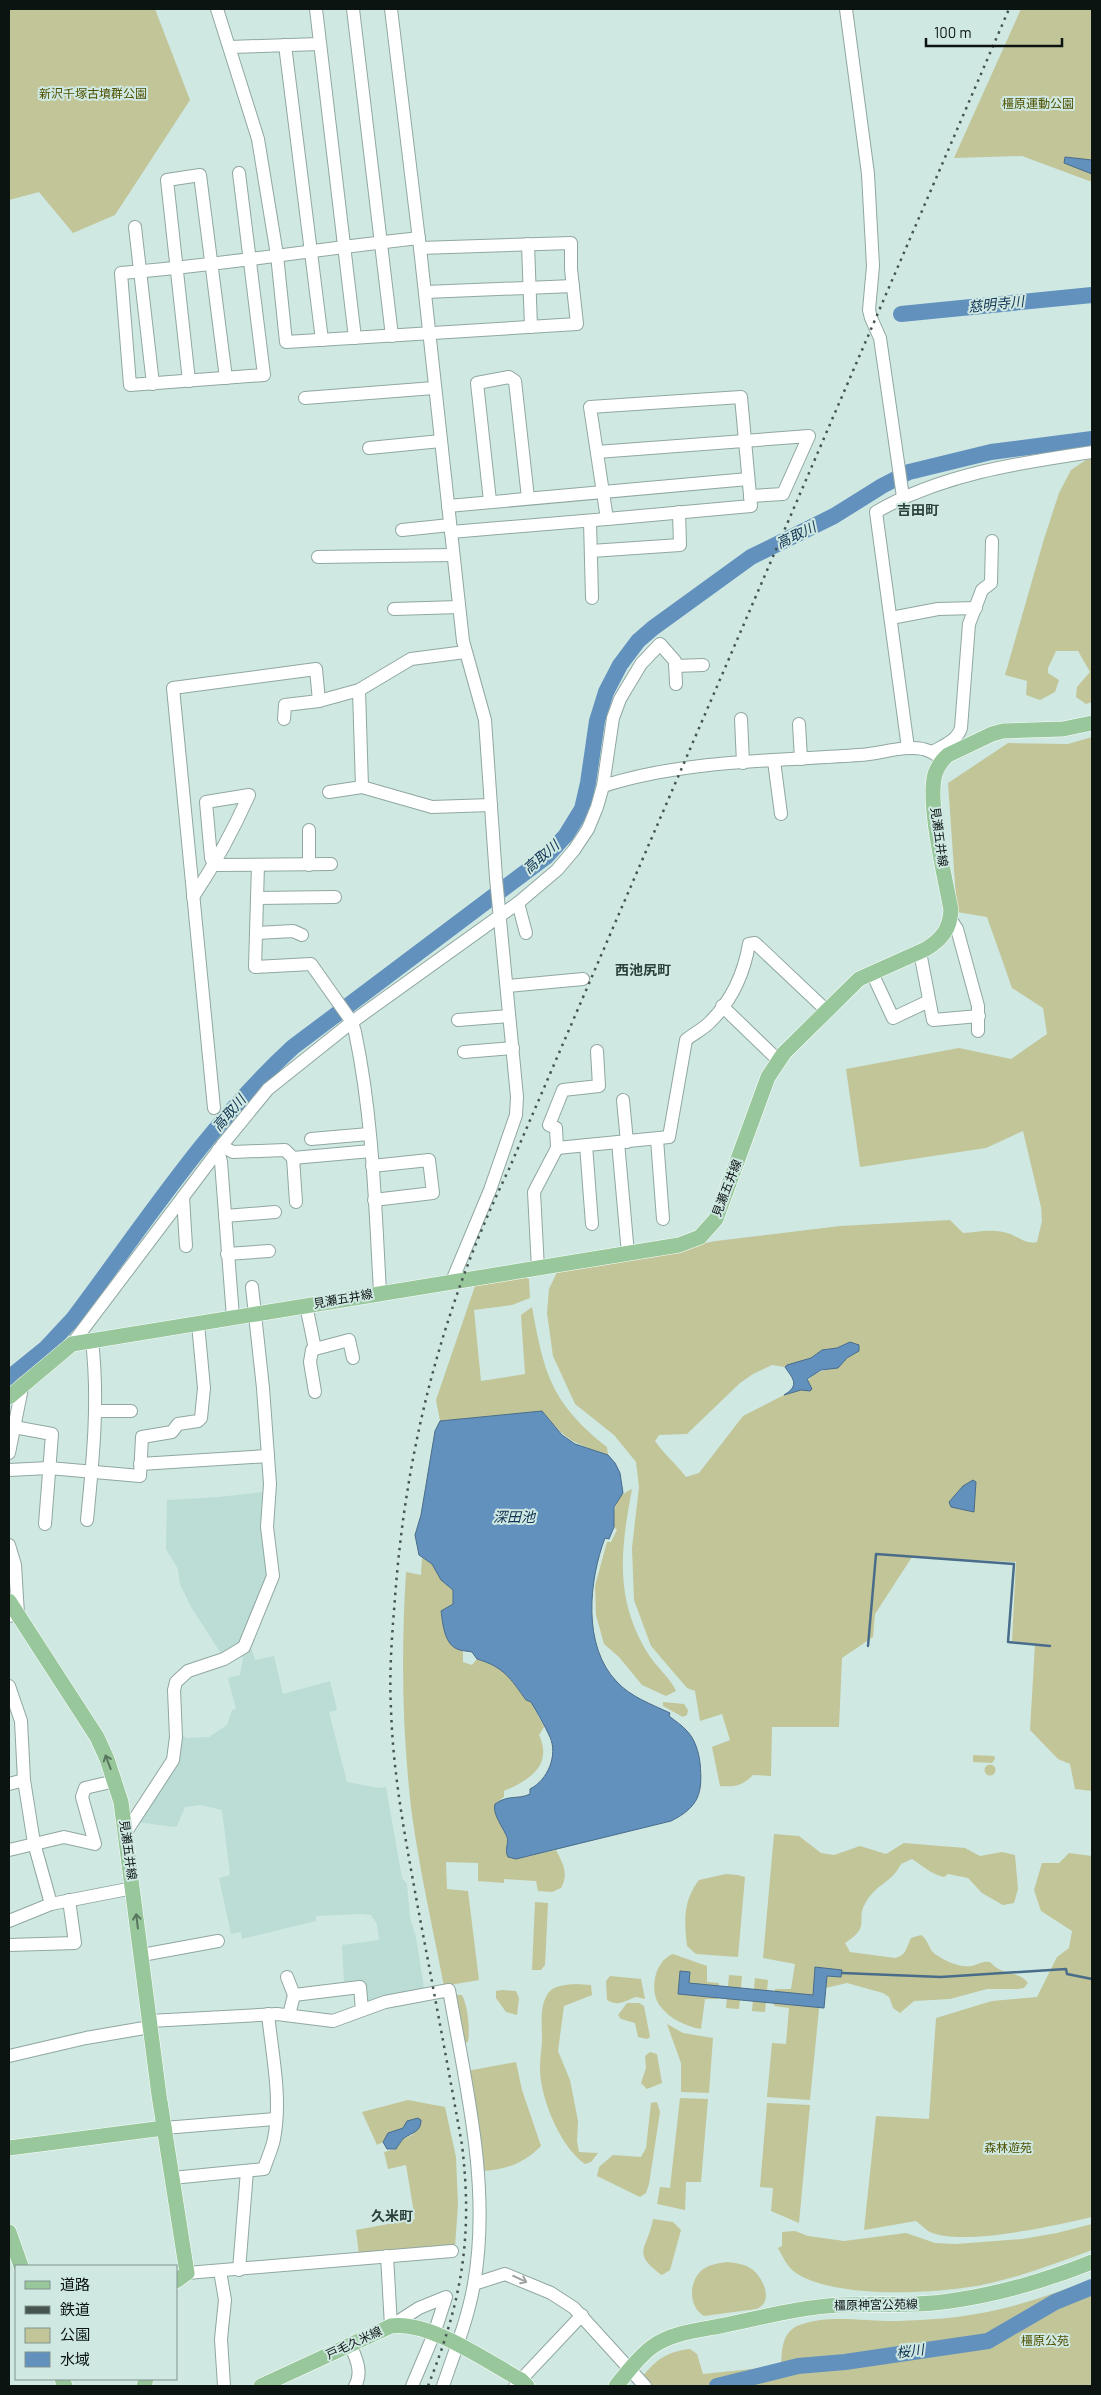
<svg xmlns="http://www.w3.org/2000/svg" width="1101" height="2395" font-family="Barlow,'Noto Sans JP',sans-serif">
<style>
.built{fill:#bbddd5}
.green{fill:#c2c598;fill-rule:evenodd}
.water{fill:#6291be;stroke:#486c8a}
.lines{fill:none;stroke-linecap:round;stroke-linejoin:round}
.stream{stroke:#486c8a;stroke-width:2.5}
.river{stroke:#6291be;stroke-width:16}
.minor-casing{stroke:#90a7a2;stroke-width:14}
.major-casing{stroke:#fff;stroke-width:16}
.minor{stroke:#fff;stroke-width:12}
.major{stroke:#97c79b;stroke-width:15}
.rail{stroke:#475551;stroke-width:2.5;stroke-dasharray:2.5 5;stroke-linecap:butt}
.oneway{stroke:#58765d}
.oneway2{stroke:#9ea1a0}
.labels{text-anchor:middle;stroke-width:4;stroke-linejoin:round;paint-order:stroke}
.park-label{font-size:12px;fill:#4f5100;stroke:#cfe8e2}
.street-label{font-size:12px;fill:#0c1412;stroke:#cfe8e2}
.water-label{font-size:14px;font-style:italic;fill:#113454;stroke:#cfe8e2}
.neighbourhood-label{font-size:14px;font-weight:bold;fill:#2b403b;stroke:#cfe8e2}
</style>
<rect width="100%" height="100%" fill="#cfe8e2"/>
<g class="built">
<path d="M262,1492L263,1504H261L270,1572L245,1639L222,1655L191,1607L180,1584L178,1569L166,1549L167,1500L219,1497Z"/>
<path d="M250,1645L255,1660L274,1656L283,1694L330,1681L337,1710L329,1712L347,1782L379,1788L386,1787L402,1878L407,1884L410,1918L416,1937L424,1988L387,1995L364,2004L362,1984L344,1985L342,1945L379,1940L377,1924L371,1915L361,1914L316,1916V1921L242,1939L241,1932L231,1934L219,1878L230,1875L222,1810L200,1805L185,1807L177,1826L174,1827L137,1822L180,1733L186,1738L209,1737L227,1725L232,1710L236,1709L228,1678L240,1675L243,1658L240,1654Z"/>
</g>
<g class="green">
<path d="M9,9H155L190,100L115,215L73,233L39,192L9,200Z"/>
<path d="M1021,9H1092V182L1022,156L954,158Z"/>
<path d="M1092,459V702L1086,704L1076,697L1077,687L1090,672L1078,651H1056L1048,668V673L1059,680L1055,692L1040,700L1026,695L1027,681L1005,675L1044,539L1059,493L1071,470L1086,460Z"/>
<path d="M1092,737V1791L1075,1789L1070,1764L1058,1759L1030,1730L1035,1644L1012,1641L1016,1562L912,1557L875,1614L873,1637L842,1658L839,1727H772L771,1776L753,1775C742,1786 735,1787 720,1786L712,1747L730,1740L722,1714L700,1721L695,1691L687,1688L651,1646L634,1600L632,1548L639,1487L636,1462L614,1435L575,1404L553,1356L547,1313L549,1289L558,1270L716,1241L840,1226L950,1220L963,1233C976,1232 990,1229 1003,1232C1016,1234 1024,1245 1037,1242L1042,1221L1041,1207L1023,1131L986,1148L860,1167L846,1069L959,1048L1011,1059L1047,1034L1043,1008L1012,988L987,917L957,912L948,783L1008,743L1068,744ZM850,1342L859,1351L847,1358L838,1368C820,1370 810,1374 801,1390L784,1395L743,1416L699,1473L686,1477C676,1464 664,1454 655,1441L659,1435L687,1434L740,1383L753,1374L772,1365L785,1367L811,1358L822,1350L837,1348ZM968,1483L974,1512L951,1507L950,1502Z"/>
<path d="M523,1277L529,1279L530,1298L512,1305L474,1310L481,1381L525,1374L521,1315L532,1307C544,1373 551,1403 607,1447L608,1455C571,1442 567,1441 542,1411L440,1421L436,1400L476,1283Z"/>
<path d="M632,1489C621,1548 614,1597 647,1652C655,1666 669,1676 676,1691L666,1696L642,1685L619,1657L604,1644L596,1615L595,1586L607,1542H611L617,1530L614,1527C613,1510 615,1496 632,1489Z"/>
<path d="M422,1558L432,1564L444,1583L453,1590V1604L441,1611C444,1627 446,1646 463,1651V1662L472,1665L477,1659C504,1667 510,1678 526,1700L531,1702L544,1727L539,1735C553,1765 530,1780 504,1791V1797L495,1804C492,1820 512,1832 506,1849L516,1859L556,1850C563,1864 569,1873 561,1888L552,1892L538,1891L536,1881L504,1879V1883L478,1881V1863L446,1862L447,1889L468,1891L479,1980L444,1986C433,1929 420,1872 412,1815C402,1734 401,1654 406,1572L421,1575Z"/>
<path d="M663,1702L684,1704L688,1710L687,1715L683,1717L663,1706Z"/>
<path d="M973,1755L994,1756L995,1759L992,1763L973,1762Z"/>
<circle cx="990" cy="1770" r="5.5"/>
<path d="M774,1834L799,1836L821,1853L834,1855L860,1846L886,1854L904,1843L965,1848L980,1856L1002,1852L1015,1855L1018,1889L1014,1903L1003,1905L982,1893L968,1878L948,1874L944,1877C929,1873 925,1867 912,1859L901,1864C892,1883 875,1884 865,1904C855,1921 872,1926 845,1943L850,1952L895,1958C907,1955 906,1948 911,1938L921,1935C929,1940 928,1949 935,1954C945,1961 959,1968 972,1966C980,1964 982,1961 990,1962C1005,1978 1017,1969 1028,1983L1024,1988L1018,1989H987L950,1999L914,2001L900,2013L893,2008L889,1997L883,1993L847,1983L821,1989L810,2100L767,2097L772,2043L786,2044L789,2008L774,2006L775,1989H791L795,1964L763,1958Z"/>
<path d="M1069,1853L1092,1856V2217C1057,2225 959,2248 928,2231C924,2228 920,2224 916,2221L864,2230L876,2116L929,2119L936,2018L992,2001L1037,1997L1057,1957L1069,1948L1072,1931L1041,1911L1034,1890L1042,1863H1059Z"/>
<path d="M726,1874L738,1875L745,1877L738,1957L696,1954L687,1946C684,1920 683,1901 699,1880Z"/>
<path d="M535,1902L548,1903L545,1965L541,1970H532Z"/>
<path d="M673,1954L707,1966V1982L719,1983L718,1999H705L701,2029C685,2026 670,2019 660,2006C649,1991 654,1961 673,1954Z"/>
<path d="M729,1975L742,1976L739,2009L726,2008Z"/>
<path d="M610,1976L641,1979L645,1999L636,1997C624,2001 619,2007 607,2000L606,1981Z"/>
<path d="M755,1978L768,1980L765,2012L752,2011Z"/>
<path d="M576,1984L591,1985L592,1995L564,2006L558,2051L570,2080L578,2121L577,2141L579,2152L598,2153L591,2162L585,2164C560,2147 539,2096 540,2066C540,2057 542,2048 542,2039C542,2026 540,2008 546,1997C551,1985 565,1985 576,1984Z"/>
<path d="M502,1990L516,1991L519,1998L517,2015L506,2012L496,1998V1991Z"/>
<path d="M457,1995H462C468,2006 470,2030 468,2042L465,2043L456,1997Z"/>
<path d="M627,2003H639L644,2006L650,2037L647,2039L638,2037L635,2023L621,2019L618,2015Z"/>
<path d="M667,2024L683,2033L713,2038L709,2093L681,2092V2063Z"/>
<path d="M650,2052L657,2054L662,2083L647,2089L641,2083L646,2068L645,2056Z"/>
<path d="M516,2062L522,2090L541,2146C524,2163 508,2169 484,2171L482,2145L467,2071Z"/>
<path d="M680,2098L708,2099L701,2182H686L685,2210L657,2204L660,2187L670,2188Z"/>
<path d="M408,2100L445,2107L456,2157L458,2204L455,2247L359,2255L356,2230L415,2219L406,2165L388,2169L384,2152L396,2149L403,2139L414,2134L403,2128L388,2133L383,2142L377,2145L362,2112Z"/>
<path d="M657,2102L660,2112L649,2184L646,2193L640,2197L597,2176L599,2167L613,2155L641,2157L646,2148L651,2103Z"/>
<path d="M767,2103L810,2105L799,2223L771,2211L773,2188L760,2187Z"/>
<path d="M653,2219L673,2222L681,2230L670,2270L662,2275C630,2252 648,2249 653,2219Z"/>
<path d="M1092,2224V2250C1059,2262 1026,2275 991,2283C945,2294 836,2300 796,2273C787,2267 783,2257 778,2248L782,2246V2232L795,2231L808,2236L844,2241L906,2233L935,2243L956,2244L1022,2239L1057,2233Z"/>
<path d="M727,2262C737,2263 745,2264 753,2270C764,2279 774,2303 756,2309L704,2316C689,2308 688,2283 701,2271C707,2265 718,2263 727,2262Z"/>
<path d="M1092,2279V2386H651L642,2377C657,2359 666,2352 690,2349L697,2354L703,2374L781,2366C782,2352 781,2334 797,2326C826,2313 868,2322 899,2321C927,2320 959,2318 987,2312C1018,2306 1063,2291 1092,2279Z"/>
</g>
<g class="water">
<path d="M1065,157L1092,160V174L1064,163Z"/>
<path d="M850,1342L859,1345V1351L847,1358L838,1368L821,1370L807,1379L812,1389L810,1391L801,1390L784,1395C801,1385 792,1378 785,1367L787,1365L811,1358L822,1350L837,1348Z"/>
<path d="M542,1411L562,1435L575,1444L608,1455L615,1463L620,1473L623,1493L614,1507V1527L609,1539L605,1538C589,1580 582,1646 617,1682C631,1697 651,1704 670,1713L669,1716C675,1721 682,1725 687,1731C695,1739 699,1753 700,1763C703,1793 699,1807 671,1821L516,1859L508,1857C504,1849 509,1845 507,1837C503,1827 492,1814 495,1804C509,1794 518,1800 530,1794V1789C548,1780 558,1755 550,1737C545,1726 537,1712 531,1702L526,1700C510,1678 504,1667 477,1659L472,1652C468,1651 463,1651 460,1650C444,1646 443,1624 441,1611L453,1604V1590L441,1580L432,1564L419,1555L415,1535L421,1515L435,1431L440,1421Z"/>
<path d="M973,1480L976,1482L974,1512L951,1507L949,1502L963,1486Z"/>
<path d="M815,1967L842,1970L841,1977L827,1976L824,2008L678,1994L680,1971L690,1972L689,1983L813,1995Z"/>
<path d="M418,2118L421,2120C421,2132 413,2132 404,2138C401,2141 398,2146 396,2149H387L383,2142L388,2133L403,2128L407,2121Z"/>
</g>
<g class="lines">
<g class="stream">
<path d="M868,1646L876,1554L1014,1564L1008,1642L1050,1646"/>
<path d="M842,1973L941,1977L1066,1969L1067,1974L1092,1979"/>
</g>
<g class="river">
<path d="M901,314L1092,295"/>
<path d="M9,1378L46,1348L73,1319C143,1226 207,1126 293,1047L547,856L566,835L582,809L588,783L597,721L606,692L620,665L638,641L653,628L751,557L834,516L882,486L909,472L991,452L1092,439"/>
<path d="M717,2386L798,2366L845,2362L988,2341L1055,2302L1092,2287"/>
</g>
<g class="minor-casing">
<g id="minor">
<path d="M217,9L258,139L277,255L286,342L577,324L571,269V243L420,248"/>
<path d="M316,9L355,338"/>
<path d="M353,9L392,336"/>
<path d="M391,9L420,248L463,641L485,720L496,878L517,1097L516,1115L490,1190L452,1281"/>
<path d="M846,9L868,174L873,266L869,310L871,318L880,338L903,497"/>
<path d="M285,45L322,340"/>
<path d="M230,47L319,44"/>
<path d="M239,173L264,375L130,385L121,273C221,265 319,249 419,238"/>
<path d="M135,227L153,384"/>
<path d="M528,244L531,327"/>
<path d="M425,292L573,286"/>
<path d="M189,381L167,180L200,175L226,378"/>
<path d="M741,397L751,506L607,519L590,407Z"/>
<path d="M305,398L434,388"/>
<path d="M369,448L441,441"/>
<path d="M597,452L809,436L783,494L750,496"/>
<path d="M490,501L477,383L509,377L515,381L528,498"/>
<path d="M448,506L748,479"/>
<path d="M590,521L592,598"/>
<path d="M402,530L450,525"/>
<path d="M451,532L607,519"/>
<path d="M591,551L680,545L679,512"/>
<path d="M318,557L453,555"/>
<path d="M394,609L459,607"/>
<path d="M891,618L938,609L976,608"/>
<path d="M675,666L703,665"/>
<path d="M359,690L362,787"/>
<path d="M284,719L285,705L319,701L359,690L411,659L465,652"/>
<path d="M741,719L743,763"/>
<path d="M799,724L801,759"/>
<path d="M908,748L876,512C942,474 1018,463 1092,452"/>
<path d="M932,752C943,746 957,741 961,728L969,624L982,590L991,583L992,541"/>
<path d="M774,761L781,814"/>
<path d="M603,786C684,760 774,761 859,755C880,754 903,745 923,749C931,751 937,755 943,760"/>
<path d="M329,792L362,787L432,807L491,805"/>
<path d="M258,865L255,967L311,964L352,1022L355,1032C373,1117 375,1205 380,1292"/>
<path d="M309,865V830"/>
<path d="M193,897C215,864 233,831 249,795L206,802L211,858L215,865L331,864"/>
<path d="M257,898L335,897"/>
<path d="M518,903L526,933"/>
<path d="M951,920L957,929L978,1006V1031"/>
<path d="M257,933L293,931L302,935"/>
<path d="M920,952L933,1020L979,1016"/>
<path d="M872,973L893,1018L929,1001"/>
<path d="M507,986L583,979"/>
<path d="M722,1006L778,1060"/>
<path d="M458,1020L509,1016"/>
<path d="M464,1052L513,1048"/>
<path d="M623,1100L627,1142"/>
<path d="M214,1108L173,688L316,669L319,701"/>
<path d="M311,1139L369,1134"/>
<path d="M657,1139L663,1219"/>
<path d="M618,1142L628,1254"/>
<path d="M223,1144L227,1149L233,1152L285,1150L293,1158L371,1151"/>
<path d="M586,1145L592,1224"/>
<path d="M557,1148L669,1137L686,1040C694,1033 704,1029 711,1021C732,1000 744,973 749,944L755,943L826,1010"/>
<path d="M218,1150L221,1162L233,1317"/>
<path d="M293,1158L296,1202"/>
<path d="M372,1166L429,1160L433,1193L374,1200"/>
<path d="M183,1197L186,1246"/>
<path d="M225,1216L275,1212"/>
<path d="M227,1254L269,1251"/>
<path d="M538,1269L534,1192L557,1148L556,1128L549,1125L563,1090L599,1086L597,1051"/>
<path d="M306,1305L315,1349L312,1350L310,1362L315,1392"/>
<path d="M72,1344L223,1144L268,1089L352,1022L518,903L557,870L574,850L588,829L597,807L603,786L613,718L620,699L641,664L660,644L675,661L676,684"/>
<path d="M315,1349L349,1340L353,1358"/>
<path d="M96,1411H131"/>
<path d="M14,1427L52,1434L45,1524"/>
<path d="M9,1453L23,1383"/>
<path d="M140,1464L268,1456"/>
<path d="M9,1470L49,1468L140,1476L142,1437L172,1432L178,1424L198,1421L201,1418L204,1388L198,1324"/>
<path d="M87,1520C93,1459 99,1401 92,1341"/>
<path d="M9,1545L15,1565L18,1614L9,1616"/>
<path d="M9,1686L21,1721L24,1780L34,1843L51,1904"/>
<path d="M9,1784L24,1780"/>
<path d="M126,1832L173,1760L176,1737L174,1690L176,1682L188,1671L224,1659L244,1647L273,1576L267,1527L270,1484L263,1388L252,1287"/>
<path d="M9,1850L64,1837L95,1844L82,1797L85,1788L115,1781"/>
<path d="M9,1921L51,1904L133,1888"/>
<path d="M9,1945L75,1943L69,1900"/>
<path d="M142,1955L218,1941"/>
<path d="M287,1977L294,1995L289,2015"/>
<path d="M294,1995L360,1987L362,2010"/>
<path d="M149,2021L277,2014L333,2021L385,2002L449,1990C466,2086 491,2187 474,2284C468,2319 454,2353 443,2386"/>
<path d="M9,2056L86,2038L150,2027"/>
<path d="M164,2128L275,2119"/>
<path d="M172,2178L264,2169C267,2159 272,2149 274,2139C282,2098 272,2054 268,2014"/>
<path d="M387,2256L391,2326"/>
<path d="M239,2270L247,2171"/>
<path d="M220,2271L225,2300L221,2339L224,2386"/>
<path d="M187,2273L452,2251"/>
<path d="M474,2284L505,2274L551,2293L574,2308L645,2386"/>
<path d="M391,2326L419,2308L446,2297L434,2334L412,2386"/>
<path d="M350,2344C356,2358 363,2372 355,2386"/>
<path d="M515,2386L582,2315"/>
</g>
</g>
<g class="major-casing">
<g id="major">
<path d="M9,1397L72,1344L679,1245L700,1237L716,1219L768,1077L784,1053L859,979L926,949C942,939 950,929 951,910C945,878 927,803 935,774C938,766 942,760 948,755L992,734L1003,731L1063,729L1092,723"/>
<path d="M9,1601L97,1737L107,1759L121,1802L159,2095L187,2273L176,2281"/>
<path d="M9,2148L164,2128"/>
<path d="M9,2232L21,2266"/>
<path d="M62,2379L65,2386"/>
<path d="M144,2386L146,2379"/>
<path d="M261,2386L391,2326C431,2321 486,2361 521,2380L527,2386"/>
<path d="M616,2386C627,2373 638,2357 652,2347C671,2333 698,2330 720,2326C760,2318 800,2307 840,2305C877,2303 913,2307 950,2301C999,2294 1047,2280 1092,2262"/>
</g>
</g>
<use href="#minor" class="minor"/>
<use href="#major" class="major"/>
<path class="rail" d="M428,2386C462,2300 473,2237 462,2145C448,2066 433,1987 418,1908C406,1842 393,1776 391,1709C389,1672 392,1635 395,1598C406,1446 443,1306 509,1169L1009,9"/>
</g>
<defs><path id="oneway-shaft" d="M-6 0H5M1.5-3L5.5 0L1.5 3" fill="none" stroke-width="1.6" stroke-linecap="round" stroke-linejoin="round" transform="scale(1.25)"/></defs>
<g class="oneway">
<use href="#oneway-shaft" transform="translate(108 1762) rotate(-111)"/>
<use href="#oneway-shaft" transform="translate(137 1921) rotate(-97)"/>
</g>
<use class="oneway2" href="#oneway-shaft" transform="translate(520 2279) rotate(25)"/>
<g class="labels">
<g class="park-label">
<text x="93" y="98">新沢千塚古墳群公園</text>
<text x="1038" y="108">橿原運動公園</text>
<text x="1008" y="2152">森林遊苑</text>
<text x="1045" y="2345">橿原公苑</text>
</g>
<g class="street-label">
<text transform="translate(939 837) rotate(82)" y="4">見瀬五井線</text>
<text transform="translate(727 1188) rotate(-69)" y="4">見瀬五井線</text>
<text transform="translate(343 1299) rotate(-10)" y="4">見瀬五井線</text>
<text transform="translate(128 1850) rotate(82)" y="4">見瀬五井線</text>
<text transform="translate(876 2305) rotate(-1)" y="4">橿原神宮公苑線</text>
<text transform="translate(354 2343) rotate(-25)" y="4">戸毛久米線</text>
</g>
<g class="water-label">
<text transform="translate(996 304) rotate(-6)" y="5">慈明寺川</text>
<text transform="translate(796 535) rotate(-26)" y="5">高取川</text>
<text transform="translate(541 857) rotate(-41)" y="5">高取川</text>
<text transform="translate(229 1113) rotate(-49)" y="5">高取川</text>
<text x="514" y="1522">深田池</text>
<text transform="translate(910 2351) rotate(-7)" y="5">桜川</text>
</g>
<g class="neighbourhood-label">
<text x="918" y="515">吉田町</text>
<text x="643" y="975">西池尻町</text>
<text x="392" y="2221">久米町</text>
</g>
</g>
<rect width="1101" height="2395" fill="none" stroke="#0c1412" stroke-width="20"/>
<rect x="15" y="2265" width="162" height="115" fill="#cfe8e2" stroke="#81938f"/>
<rect x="25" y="2281" width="25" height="8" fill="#97c79b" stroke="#81938f"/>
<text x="60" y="2290" font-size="15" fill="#0c1412">道路</text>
<rect x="25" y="2306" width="25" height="8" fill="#475551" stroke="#81938f"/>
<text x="60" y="2315" font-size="15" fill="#0c1412">鉄道</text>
<rect x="25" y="2328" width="25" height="15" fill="#c2c598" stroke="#81938f"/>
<text x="60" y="2340" font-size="15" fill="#0c1412">公園</text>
<rect x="25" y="2352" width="25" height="15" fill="#6291be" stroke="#81938f"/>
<text x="60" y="2365" font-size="15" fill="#0c1412">水域</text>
<path d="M926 38v8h136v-8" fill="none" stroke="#0c1412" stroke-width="2.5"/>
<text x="934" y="38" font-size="15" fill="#0c1412" stroke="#cfe8e2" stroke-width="4" paint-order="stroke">100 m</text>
</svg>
